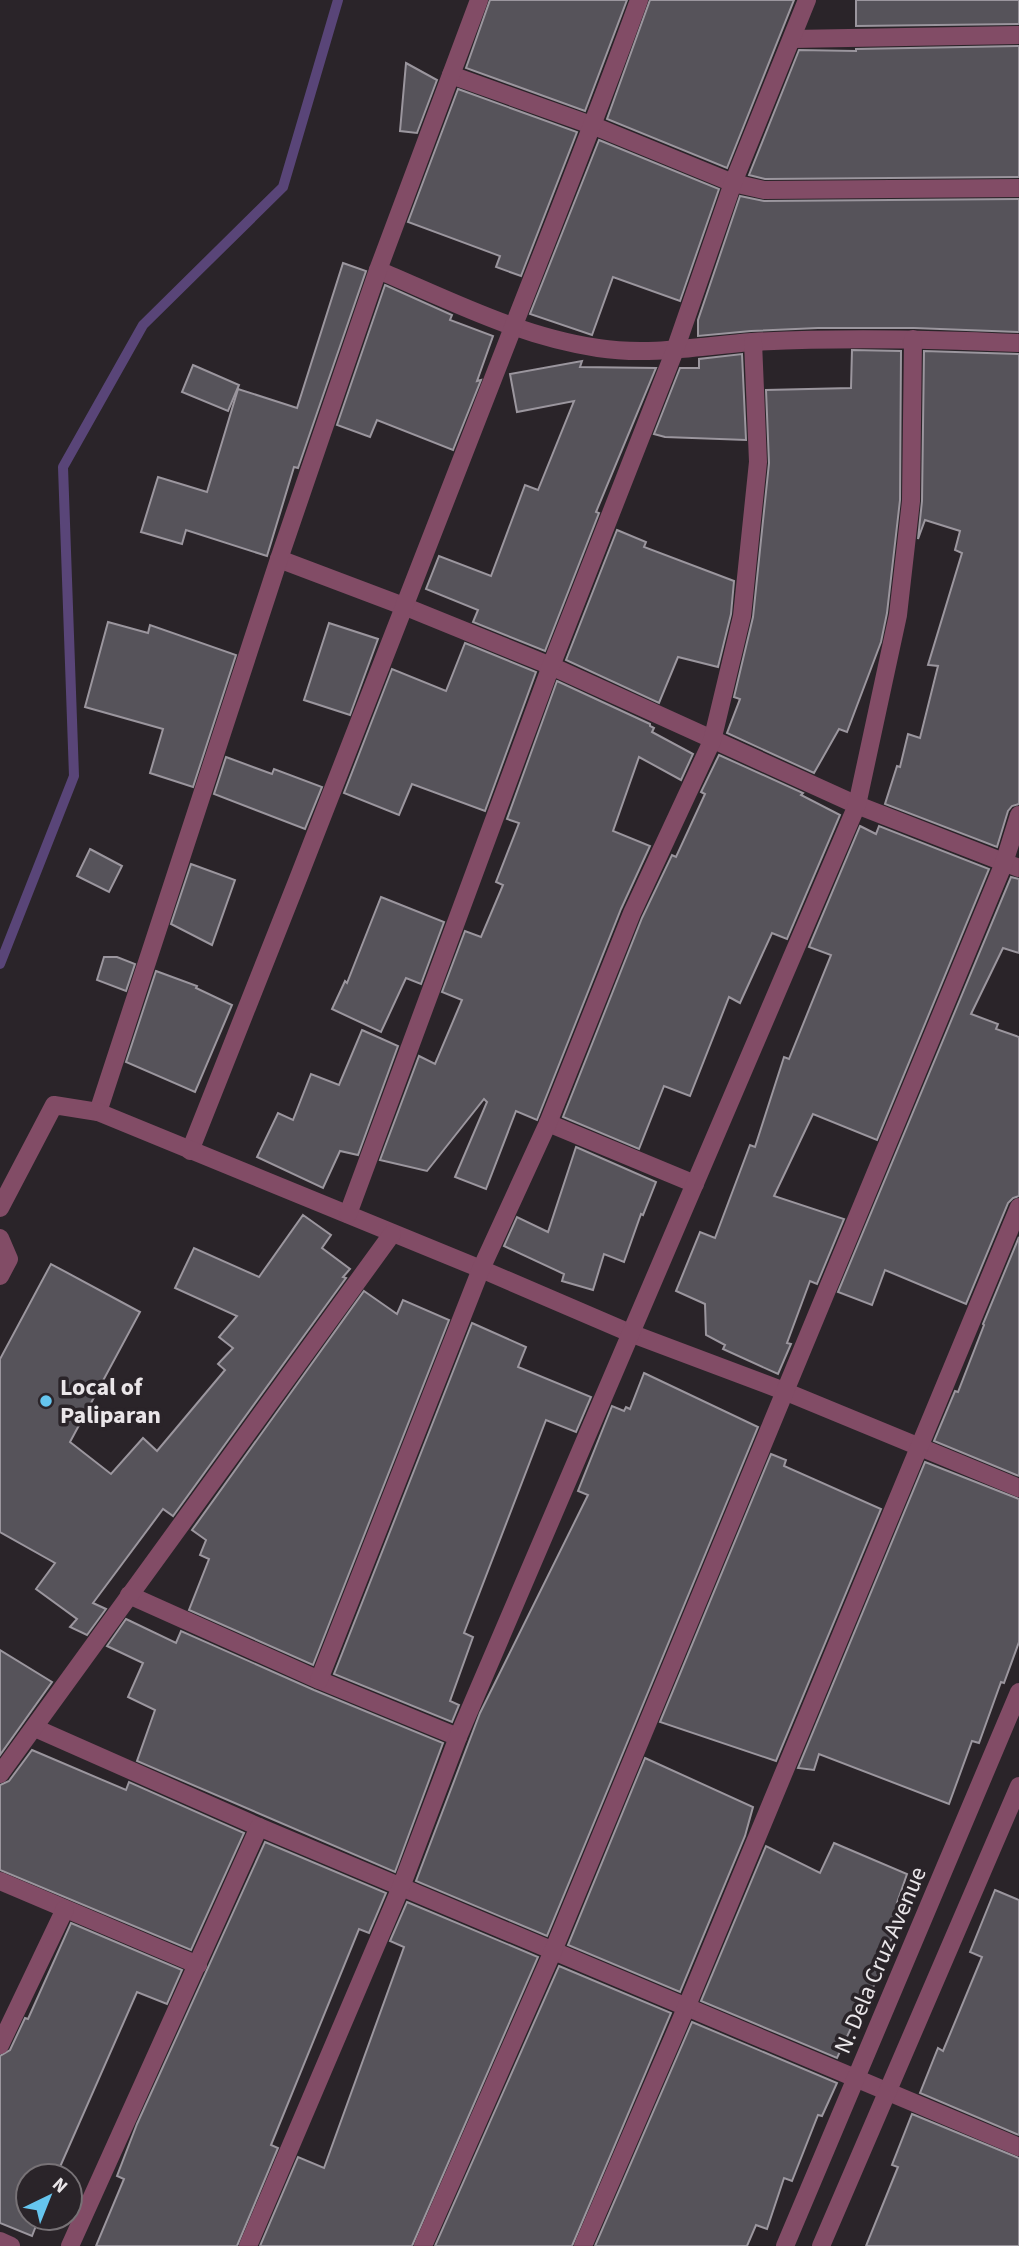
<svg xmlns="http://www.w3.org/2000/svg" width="1019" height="2246" font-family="'Source Sans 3',sans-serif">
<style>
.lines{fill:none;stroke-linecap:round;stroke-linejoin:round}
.stream{stroke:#594578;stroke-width:10}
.building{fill:#56535a;stroke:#9b969e;stroke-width:2}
.minor{stroke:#824c66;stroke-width:18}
.poi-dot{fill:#65c5ee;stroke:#2a2429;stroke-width:2.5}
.labels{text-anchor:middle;stroke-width:7;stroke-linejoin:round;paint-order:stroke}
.poi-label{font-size:24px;font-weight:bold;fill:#eae6e9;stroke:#2a2429;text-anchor:start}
.street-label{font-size:24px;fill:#eae6e9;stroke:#2a2429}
</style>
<rect width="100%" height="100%" fill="#2a2429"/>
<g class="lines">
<path class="stream" d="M0,964L74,776L63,467L143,325L283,187L338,0"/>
</g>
<g class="building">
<path d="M490,0H627L585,111L466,68Z"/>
<path d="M650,0H794L727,168L607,119Z"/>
<path d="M856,0H1019V24L856,26Z"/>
<path d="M1019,46V177L765,179L749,175L799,50L856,51V49Z"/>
<path d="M406,63L437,80L417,133L400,131Z"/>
<path d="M458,89L577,132L521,276L496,267L500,256L408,222Z"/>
<path d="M599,140L719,189L680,301L613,277L592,335L530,314Z"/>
<path d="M740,196L764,201L1019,199V332L914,328H818L751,331L698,336V320Z"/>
<path d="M343,263L366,271L298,468L294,467L267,556L186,530L182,544L141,532L158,477L207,492L238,389L297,408Z"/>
<path d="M385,285L452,315L450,320L493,336L477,381L481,380L453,450L377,420L370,437L337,425Z"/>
<path d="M852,350L901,351L900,500L887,613L881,642L847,732L839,729L814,773L727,733L740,699L734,697L753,617L769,463L766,390L851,388Z"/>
<path d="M924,351L1019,354V804L1012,806L1008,811L997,847L885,804L897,766L900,767L908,734L920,738L938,666L928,665L962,553L955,550L960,531L925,520L918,539L922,501Z"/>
<path d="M742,354L746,440L665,437L654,434L680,368H699V359Z"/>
<path d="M582,361L580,367L656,368L596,512L599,513L545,651L473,622L478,610L426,589L439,556L491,576L525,485L538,490L574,401L517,412L510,374Z"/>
<path d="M193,365L239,385L228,411L182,392Z"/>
<path d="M617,530L646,542L644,547L734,581L731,614L718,667L678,657L659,703L566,660Z"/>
<path d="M108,622L148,633L150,625L236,655L193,787L150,773L163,729L85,707Z"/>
<path d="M329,623L378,639L350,715L304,700Z"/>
<path d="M465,643L536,672L485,811L412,784L399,815L344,793L392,669L446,691Z"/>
<path d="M557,681L650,724V726L654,728L652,732L693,754L681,780L639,757L613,831L650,846L621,909L537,1120L516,1111L486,1189L455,1177L487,1102L484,1099L427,1171L380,1160L419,1056L435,1064L462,1000L442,992L465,931L481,937L503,885L496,882L519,823L507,819Z"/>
<path d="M719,755L803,793L801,795L840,815L787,939L772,933L740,1003L729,997L690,1096L664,1086L639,1149L563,1117L642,918L672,855L676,857L705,794L701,792Z"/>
<path d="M226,757L272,774L274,769L322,787L305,829L214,794Z"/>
<path d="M860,826L876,834L879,826L989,869L877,1140L813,1114L774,1196L844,1219L817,1284L810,1281L787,1343L791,1344L778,1374L723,1349L725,1345L706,1335L705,1304L676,1291L700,1232L715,1238L750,1145L755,1147L784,1057L789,1059L831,955L809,947Z"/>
<path d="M90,849L122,866L109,892L77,876Z"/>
<path d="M191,864L235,880L212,945L171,924Z"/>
<path d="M1011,877L1019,879V953L1003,948L971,1014L998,1024L996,1029L1019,1037V1196L1013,1198L1008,1203L966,1304L885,1270L872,1305L838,1292Z"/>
<path d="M381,897L444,922L421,984L406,978L381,1032L332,1009L345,981L347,983Z"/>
<path d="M104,957H117L135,964L126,991L97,980Z"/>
<path d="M156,971L197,986L196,988L232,1005L195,1092L126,1062Z"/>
<path d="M362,1030L398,1046L358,1155L340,1151L323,1188L257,1157L278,1113L293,1120L311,1074L339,1085Z"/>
<path d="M576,1147L656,1182L643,1215L641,1214L624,1262L604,1254L593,1290L562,1281L564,1274L504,1246L517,1217L548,1232Z"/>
<path d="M303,1215L331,1235L322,1248L350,1269L343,1277L346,1278L173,1516L163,1509L93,1603L106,1609L87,1635L70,1627L77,1619L36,1589L55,1563L0,1532V1359L51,1264L140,1312L70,1442L111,1474L143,1438L157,1451L225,1370L218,1364L233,1348L219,1337L237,1316L175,1288L194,1248L259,1277Z"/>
<path d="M1019,1237V1476L934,1441L955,1391L958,1392L984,1325L983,1324Z"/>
<path d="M364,1291L397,1314L403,1300L449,1320L313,1665L189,1610L209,1559L200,1555L206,1540L192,1530Z"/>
<path d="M472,1323L526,1347L518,1367L591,1397L576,1432L546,1420L464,1633L473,1637L450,1701L459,1705L452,1722L334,1674Z"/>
<path d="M644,1373L758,1427L547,1936L416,1881L480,1713L588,1495L578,1491L612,1406L624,1411L626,1407L630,1409Z"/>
<path d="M771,1454L786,1460L784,1466L881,1509L776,1761L660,1722Z"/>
<path d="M925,1462L1019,1499V1642L1004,1683L1001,1682L979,1743L972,1741L949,1804L819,1754L814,1770L798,1768Z"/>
<path d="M126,1619L176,1643L181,1631L314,1690L443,1743L395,1872L137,1761L155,1710L128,1697L143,1663L107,1646Z"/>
<path d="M0,1650L52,1682L0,1755Z"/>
<path d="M32,1750L126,1790L129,1782L244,1833L191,1950L0,1870V1785L9,1781Z"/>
<path d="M645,1758L753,1807L745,1836L680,1992L568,1945Z"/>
<path d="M265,1842L386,1893L369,1933L359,1929L271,2145L278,2148L237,2246H96L124,2179L117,2176L137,2124Z"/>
<path d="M834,1843L907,1874L897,1903L904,1906L871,1993L868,1992L837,2058L701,2001L766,1846L820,1873Z"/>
<path d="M995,1890L1019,1900V2135L920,2093L938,2048L943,2051L982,1957L970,1952Z"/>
<path d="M407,1902L538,1957L412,2246H260L298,2157L324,2168L404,1947L390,1941Z"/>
<path d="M71,1923L182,1970L167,2004L137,1992L56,2176H28V2218H39L32,2236L0,2223V2056L10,2050L25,2018L28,2019Z"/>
<path d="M559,1966L671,2013L572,2246H435Z"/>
<path d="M692,2022L837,2083L822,2116L818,2115L792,2181L784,2178L767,2229L756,2225L747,2246H595Z"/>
<path d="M912,2114L1019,2158V2246H866L898,2167L892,2165Z"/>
</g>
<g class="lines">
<g class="minor">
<path d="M792,39L1019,35"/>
<path d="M451,75L594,126L733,183L764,190L1019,188"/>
<path d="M378,270C449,300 521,337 598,348C650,356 701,346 752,342C841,337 930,339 1019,343"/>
<path d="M279,559L406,607L551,666L857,805L1019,868"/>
<path d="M98,1112L279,559L378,270L479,0"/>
<path d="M548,1123L695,1184"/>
<path d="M190,1151C299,878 406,605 512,330C555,220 599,111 639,0"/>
<path d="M0,1208L54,1105L98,1112L481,1269L630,1333L784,1391L1019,1488"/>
<path d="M348,1214L551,666L675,350L733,183L807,0"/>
<path d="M0,1238L9,1259L0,1276"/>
<path d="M129,1595L319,1680L458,1737"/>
<path d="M319,1680L481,1269L548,1123L632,913L712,741L742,616L758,462L753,342"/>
<path d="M35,1728L259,1827L1019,2147"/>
<path d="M0,1774L392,1234"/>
<path d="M0,1881L198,1965"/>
<path d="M0,2045L65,1909"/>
<path d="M0,2241L11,2246"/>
<path d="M70,2246L259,1827"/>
<path d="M248,2246L401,1887L458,1737L857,805L898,615L911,501L913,339"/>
<path d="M423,2246L553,1951L1004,863L1019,815"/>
<path d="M583,2246L686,2008L1019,1207"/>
<path d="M785,2246L1019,1692"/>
<path d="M821,2246L1019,1786"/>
</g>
</g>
<circle class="poi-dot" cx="46" cy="1401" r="7"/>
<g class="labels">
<g class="poi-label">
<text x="60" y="1395">Local of<tspan x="60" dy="28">Paliparan</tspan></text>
</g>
<g class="street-label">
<text transform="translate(880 1960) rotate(-67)" y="8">N. Dela Cruz Avenue</text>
</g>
</g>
<g transform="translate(49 2197) rotate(43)"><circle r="33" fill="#2a2429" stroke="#777276" stroke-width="2"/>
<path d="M0-5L12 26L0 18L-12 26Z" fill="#65c5ee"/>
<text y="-10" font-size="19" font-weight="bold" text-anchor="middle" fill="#eae6e9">N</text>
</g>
</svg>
